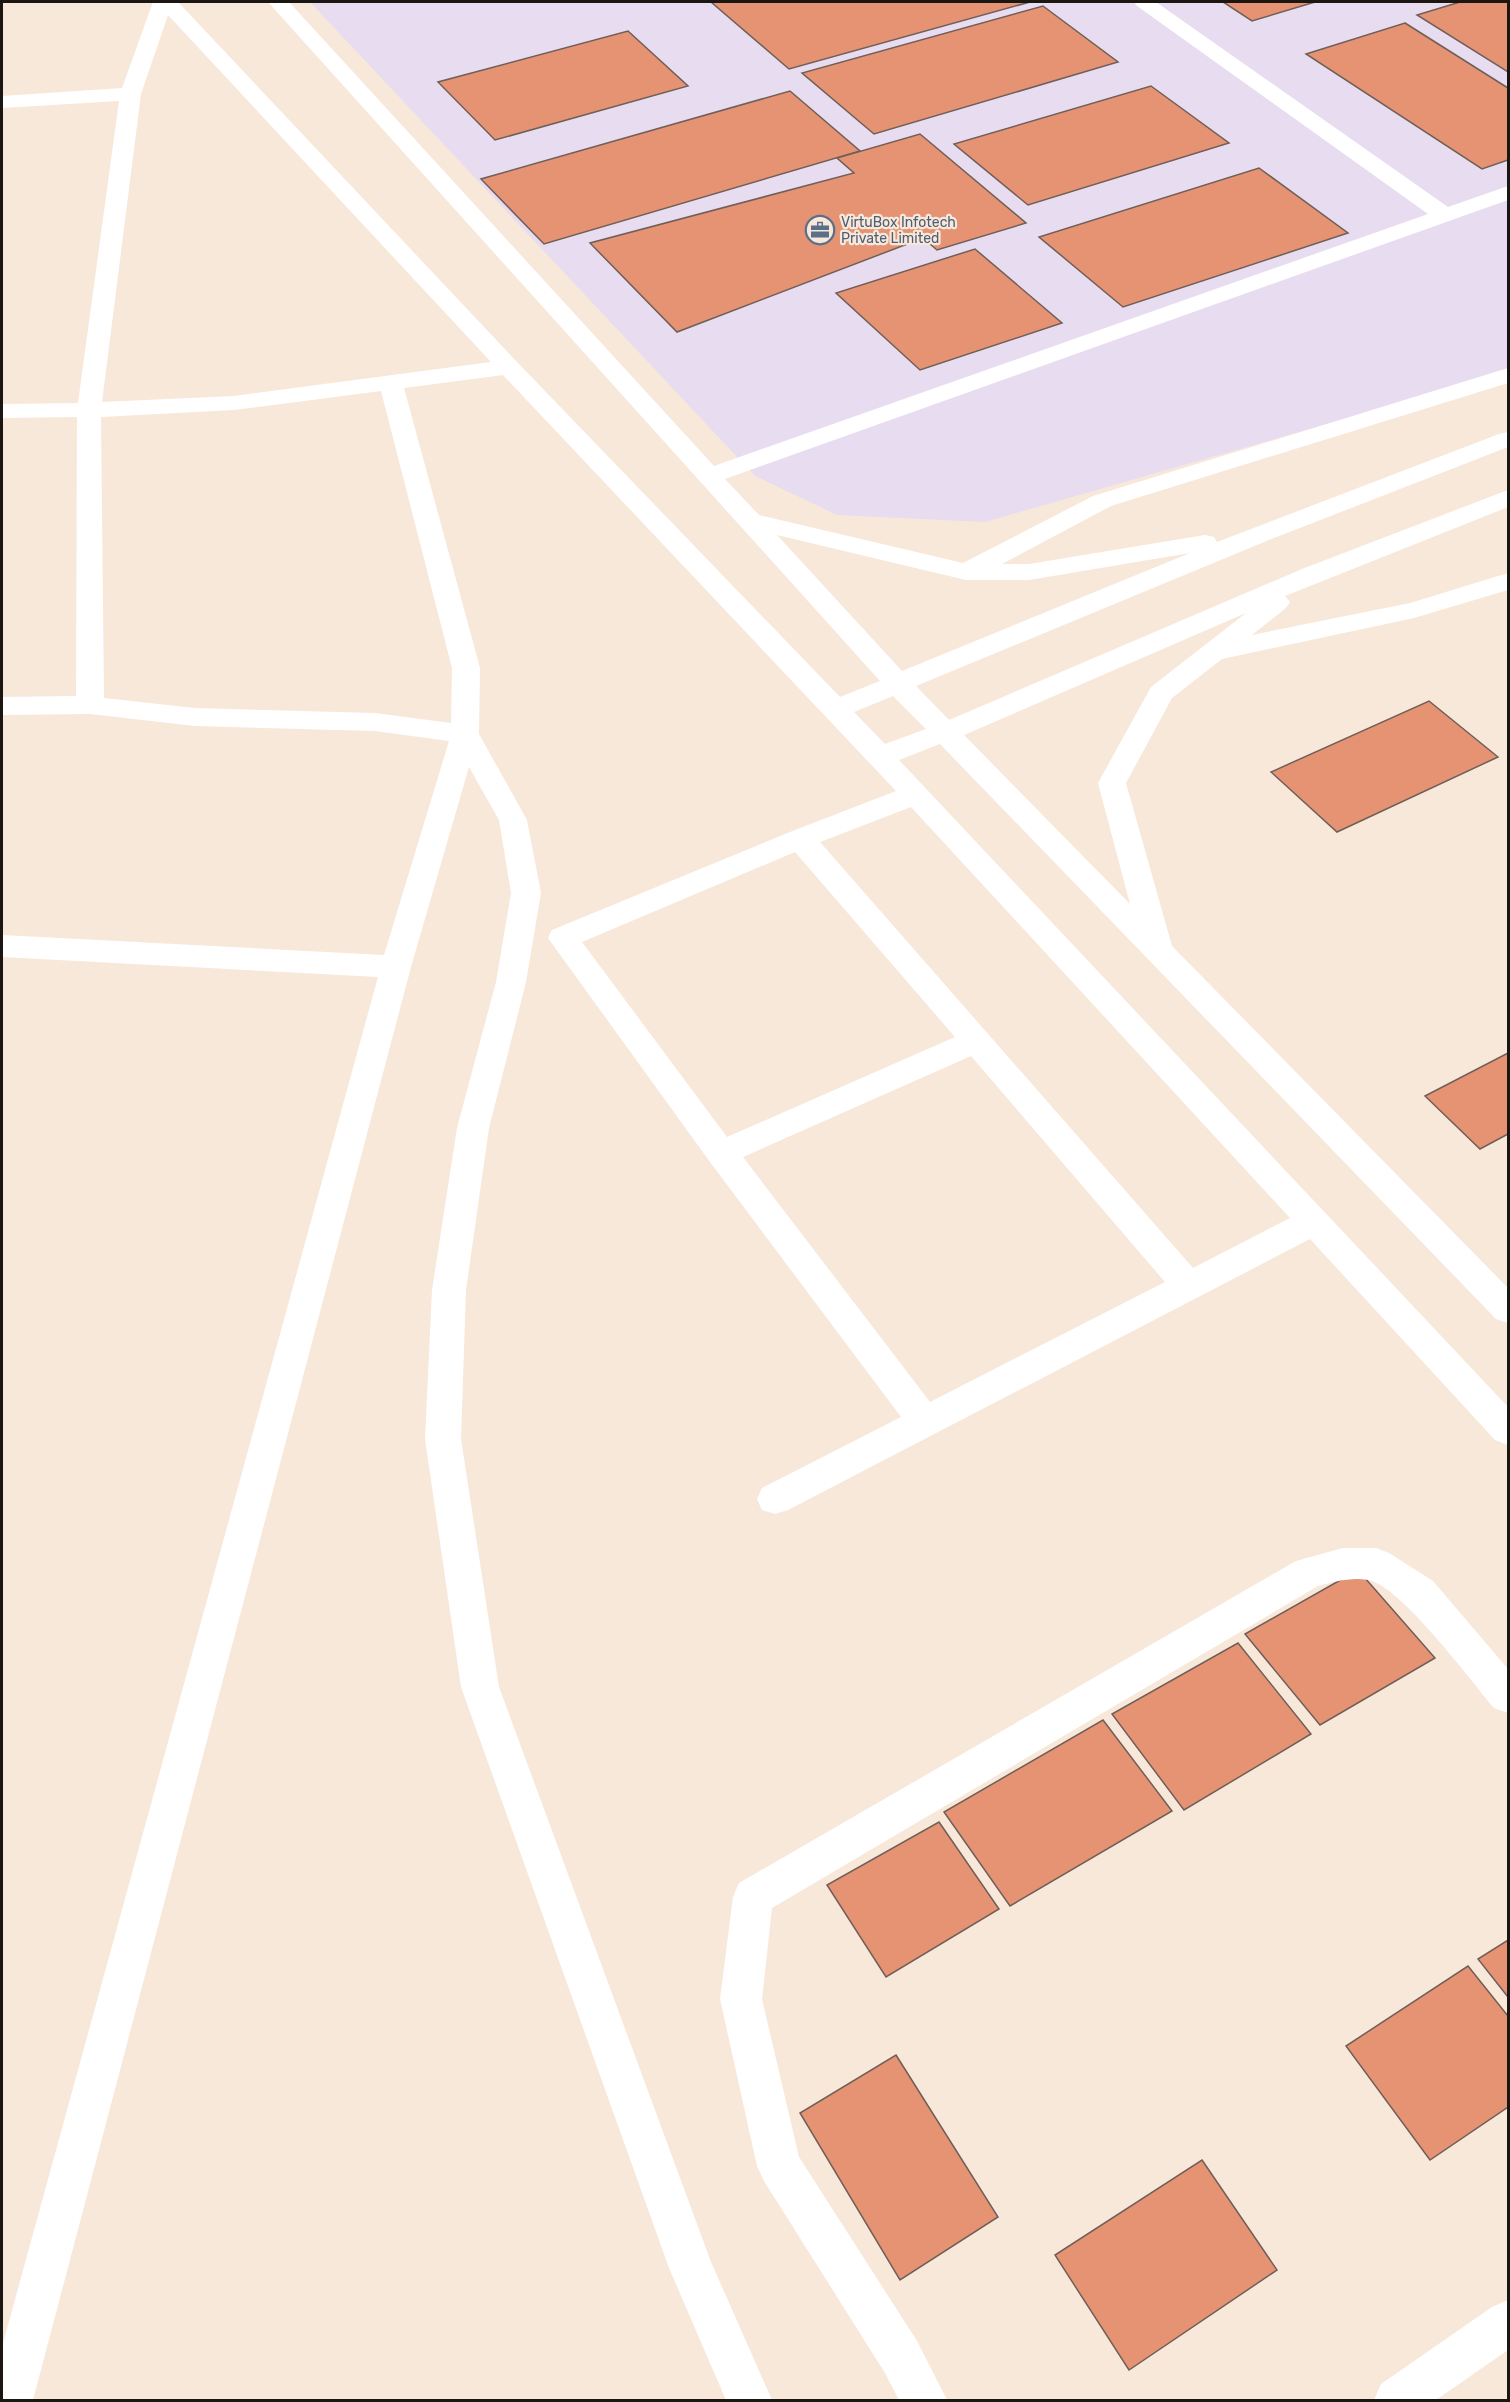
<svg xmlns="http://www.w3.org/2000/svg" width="1510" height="2402" font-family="Rubik,sans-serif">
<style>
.industrial{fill:#e7dcf0}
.building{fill:#e69374;stroke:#705e58;stroke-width:1.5}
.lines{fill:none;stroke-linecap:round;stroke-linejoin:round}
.minor{fill:#fff;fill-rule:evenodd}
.labels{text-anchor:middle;stroke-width:4.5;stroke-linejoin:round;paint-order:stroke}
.far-service-label{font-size:14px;fill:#4e5e75;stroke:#f8e8da;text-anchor:start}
</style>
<rect width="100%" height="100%" fill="#f8e8da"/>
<path class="industrial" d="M310,2H1508V372L985,522L837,515L755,476Z"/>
<g class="building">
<path d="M711,2H1030L789,69Z"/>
<path d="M1223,2H1315L1252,21Z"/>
<path d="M1460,2H1508V72L1417,15Z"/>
<path d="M1043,6L1118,62L874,134L802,73Z"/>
<path d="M1405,23L1508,88V160L1482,169L1306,54Z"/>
<path d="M628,31L688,86L495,140L438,82Z"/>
<path d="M1151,86L1229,143L1028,205L954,144Z"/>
<path d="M790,91L860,151L544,244L481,179Z"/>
<path d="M920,134L1026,223L937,250L923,238L677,332L590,243L854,173L837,158Z"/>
<path d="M1259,168L1348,233L1123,307L1039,237Z"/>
<path d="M975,249L1062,323L920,370L836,293Z"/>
<path d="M1429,701L1498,757L1337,832L1271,772Z"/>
<path d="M1508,1053V1134L1480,1149L1425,1096Z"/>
<path d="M1358,1570L1435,1658L1320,1725L1245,1634Z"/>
<path d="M1238,1643L1311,1734L1184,1810L1112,1714Z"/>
<path d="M1103,1720L1172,1811L1010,1906L944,1812Z"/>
<path d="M939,1822L999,1909L886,1977L827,1885Z"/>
<path d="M1508,1940V1997L1478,1959Z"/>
<path d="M1468,1966L1508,2016V2107L1430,2160L1346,2046Z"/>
<path d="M896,2055L998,2217L900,2280L800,2113Z"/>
<path d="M1202,2160L1277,2270L1129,2370L1055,2255Z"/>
</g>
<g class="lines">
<g class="minor">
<path d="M153,2H178L517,362L840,697L880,681L268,2H289L714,466L1428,214L1137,6L1134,2H1156L1448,207L1508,186V200L725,479L759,515L963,563L1093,496L1508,368V383L1111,506L1002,564H1029L1205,535L1214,537L1217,542L1499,434L1508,432V447L1269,540L916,686L949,720L1302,569L1508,490V507L1285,596L1290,602L1286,608L1252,635L1410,603L1508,573V590L1414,618L1222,659L1172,698L1126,783L1172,946L1508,1288V1323L1496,1319L940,744L899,760L1508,1407V1445L1495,1440L1310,1239L788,1510L775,1514L762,1510L757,1499L762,1488L901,1417L710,1162L548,938L552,930L790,832L896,791L503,375L404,388L480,668L479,734L527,820L541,893L526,982L489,1128L466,1290L461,1439L499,1687L711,2262L772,2400H726L669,2268L461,1687L425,1439L432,1290L457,1128L496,982L511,893L499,820L469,767L411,967L33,2400H2V2347L378,977L2,957V935L384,955L449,741L375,731L195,726L90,714L2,715V697L76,696L77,417L2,418V404L78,403L119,101L2,108V96L122,88ZM168,15L491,362L234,396L102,402L141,94ZM381,391L452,668L451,723L375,713L195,708L104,698L101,417L234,410ZM777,535L966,580H1029L1190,553L902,671ZM1246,613L1151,687L1098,783L1130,904L964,735ZM893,696L926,729L885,744L854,712ZM911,807L1290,1218L1193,1268L820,842ZM795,852L955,1037L727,1137L582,942ZM971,1056L1165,1282L930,1402L743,1157Z"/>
<path d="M1343,1548H1376L1389,1553L1433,1581L1508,1669V1713L1494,1708C1471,1681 1400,1585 1368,1580C1351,1577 1334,1582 1318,1586L772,1908L762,1999L799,2157L917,2341L947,2400H899L885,2373L764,2181L757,2166L720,1999L733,1897L739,1883L1296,1561Z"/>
<path d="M1508,2300V2350L1436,2400H1374L1381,2384L1492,2307Z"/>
</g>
</g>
<defs>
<g id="office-ring" transform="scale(1.5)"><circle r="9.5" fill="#f8e8da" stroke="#5c6f8a" stroke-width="1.5"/><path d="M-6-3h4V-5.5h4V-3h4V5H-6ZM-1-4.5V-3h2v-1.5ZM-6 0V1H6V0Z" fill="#5c6f8a"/></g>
</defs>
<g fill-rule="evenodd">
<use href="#office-ring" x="820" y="230"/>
</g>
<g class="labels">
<g class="far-service-label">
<text x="841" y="227">VirtuBox Infotech<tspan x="841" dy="16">Private Limited</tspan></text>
</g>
</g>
<rect width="1510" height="2402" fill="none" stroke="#1b1611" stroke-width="6"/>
</svg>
